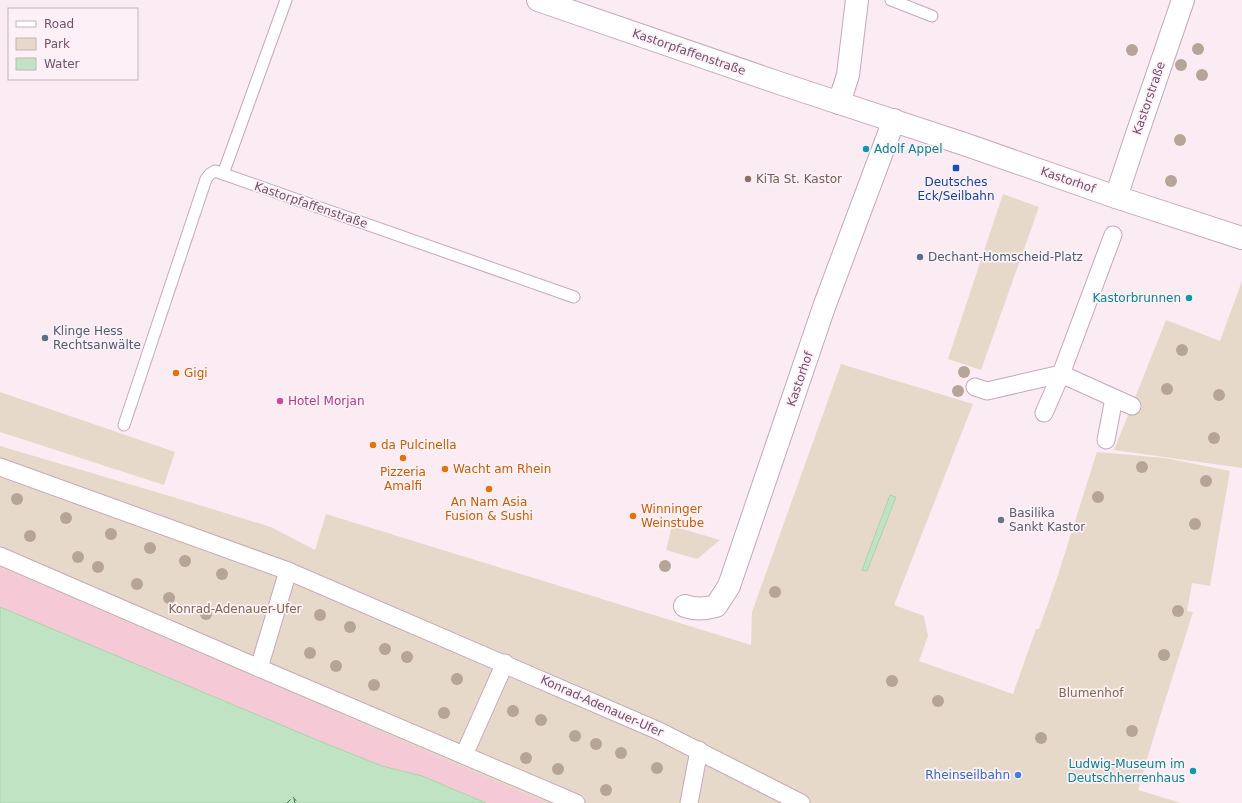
<svg xmlns="http://www.w3.org/2000/svg" width="1242" height="803" font-family="'DejaVu Sans',sans-serif">
<style>
.green{fill:#e7d9ca}
.sand{fill:#f6c9d6}
.water{fill:#c0e3c3;stroke:#a8d3ac}
.lines{fill:none;stroke-linecap:round;stroke-linejoin:round}
.ferry{stroke:#45764a;stroke-width:1;stroke-dasharray:5 4;stroke-linecap:butt}
.service-casing{stroke:#c5a9bb;stroke-width:13}
.pedestrian-casing{stroke:#c5a9bb;stroke-width:19}
.minor-casing{stroke:#c5a9bb;stroke-width:24}
.tertiary-casing{stroke:#c5a9bb;stroke-width:24}
.service{stroke:#fff;stroke-width:11}
.pedestrian{stroke:#fff;stroke-width:17}
.minor{stroke:#fff;stroke-width:22}
.tertiary{stroke:#fff;stroke-width:22}
.tree{fill:#b6a597}
.culture-dot{fill:#0f9aa8;stroke:#fdf1f7;stroke-width:1.5}
.transit-dot{fill:#1a4fb4;stroke:#fdf1f7;stroke-width:1.5}
.education-dot{fill:#8d6e63;stroke:#fdf1f7;stroke-width:1.5}
.service-dot{fill:#5c6f8a;stroke:#fdf1f7;stroke-width:1.5}
.food-dot{fill:#e8710a;stroke:#fdf1f7;stroke-width:1.5}
.hotel-dot{fill:#d1479c;stroke:#fdf1f7;stroke-width:1.5}
.worship-dot{fill:#6b7280;stroke:#fdf1f7;stroke-width:1.5}
.shop-dot{fill:#3f7fe0;stroke:#fdf1f7;stroke-width:1.5}
.labels{text-anchor:middle;stroke-width:3.5;stroke-linejoin:round;paint-order:stroke}
.street-label{font-size:12px;fill:#735069;stroke:#fdf1f7}
.culture-label{font-size:12px;fill:#0d838f;stroke:#fdf1f7;text-anchor:end}
.education-label{font-size:12px;fill:#785e54;stroke:#fdf1f7;text-anchor:start}
.transit-label{font-size:12px;fill:#164399;stroke:#fdf1f7}
.service-label{font-size:12px;fill:#4e5e75;stroke:#fdf1f7;text-anchor:start}
.food-label{font-size:12px;fill:#c56008;stroke:#fdf1f7;text-anchor:start}
.hotel-label{font-size:12px;fill:#b23c85;stroke:#fdf1f7;text-anchor:start}
.worship-label{font-size:12px;fill:#5b616d;stroke:#fdf1f7;text-anchor:start}
.park-label{font-size:12px;fill:#7d6b4c;stroke:#fdf1f7}
.shop-label{font-size:12px;fill:#366cbe;stroke:#fdf1f7;text-anchor:end}
</style>
<rect width="100%" height="100%" fill="#fbebf2"/>
<g class="green">
<path d="M1003,194L1039,207L981,370L948,359Z"/>
<path d="M1242,281V468L1114,450L1166,320L1220,341Z"/>
<path d="M841,364L973,404L894,605L924,616L928,636L919,661L1013,694L1036,629H1039L1057,578L1097,452L1165,458L1230,471L1210,586L1192,583L1187,611L1193,612L1157,726L1138,790L1181,803H486L422,776L317,740L0,607V446L173,497L271,527L315,550L326,514L751,645L752,612Z"/>
<path d="M0,392L175,452L164,485L0,432Z"/>
<path d="M672,526L720,540L697,559L666,550Z"/>
</g>
<path class="sand" d="M0,567L545,803H486L422,776L382,766L317,740L0,607Z"/>
<g class="water">
<path d="M890,495L896,497L867,571L862,570Z"/>
<path d="M0,607L317,740L382,766L422,776L486,803H0Z"/>
</g>
<g class="lines">
<g class="ferry">
<path d="M293,797L298,803"/>
<path d="M294,799L295,803"/>
<path d="M287,803L293,797"/>
</g>
<g class="service-casing">
<g id="service">
<path d="M891,0L932,16"/>
<path d="M223,174L286,0"/>
<path d="M124,425L206,179L210,174L215,171L574,297"/>
</g>
</g>
<g class="pedestrian-casing">
<g id="pedestrian">
<path d="M975,387L987,391L1061,374L1132,406"/>
<path d="M1044,413L1061,374L1113,235"/>
<path d="M1106,440L1114,398"/>
<path d="M0,467L288,571L659,731L801,803"/>
<path d="M0,556L259,668L576,803"/>
<path d="M259,668L288,571"/>
<path d="M464,755L505,663"/>
<path d="M689,803L699,750"/>
</g>
</g>
<g class="minor-casing">
<g id="minor">
<path d="M839,103L848,75L857,0"/>
<path d="M1116,197L1136,137L1183,0"/>
<path d="M685,606C696,610 705,609 716,606L729,586L824,307L894,120"/>
</g>
</g>
<g class="tertiary-casing">
<path id="tertiary" d="M538,0L785,85L964,144L1116,197L1242,238"/>
</g>
<use href="#service" class="service"/>
<use href="#pedestrian" class="pedestrian"/>
<use href="#minor" class="minor"/>
<use href="#tertiary" class="tertiary"/>
</g>
<g class="tree">
<circle cx="1198" cy="49" r="6"/>
<circle cx="1132" cy="50" r="6"/>
<circle cx="1181" cy="65" r="6"/>
<circle cx="1202" cy="75" r="6"/>
<circle cx="1180" cy="140" r="6"/>
<circle cx="1171" cy="181" r="6"/>
<circle cx="1182" cy="350" r="6"/>
<circle cx="964" cy="372" r="6"/>
<circle cx="1167" cy="389" r="6"/>
<circle cx="958" cy="391" r="6"/>
<circle cx="1219" cy="395" r="6"/>
<circle cx="1214" cy="438" r="6"/>
<circle cx="1142" cy="467" r="6"/>
<circle cx="1206" cy="481" r="6"/>
<circle cx="1098" cy="497" r="6"/>
<circle cx="17" cy="499" r="6"/>
<circle cx="66" cy="518" r="6"/>
<circle cx="1195" cy="524" r="6"/>
<circle cx="111" cy="534" r="6"/>
<circle cx="30" cy="536" r="6"/>
<circle cx="150" cy="548" r="6"/>
<circle cx="78" cy="557" r="6"/>
<circle cx="185" cy="561" r="6"/>
<circle cx="665" cy="566" r="6"/>
<circle cx="98" cy="567" r="6"/>
<circle cx="222" cy="574" r="6"/>
<circle cx="137" cy="584" r="6"/>
<circle cx="775" cy="592" r="6"/>
<circle cx="169" cy="598" r="6"/>
<circle cx="1178" cy="611" r="6"/>
<circle cx="206" cy="614" r="6"/>
<circle cx="320" cy="615" r="6"/>
<circle cx="350" cy="627" r="6"/>
<circle cx="385" cy="649" r="6"/>
<circle cx="310" cy="653" r="6"/>
<circle cx="1164" cy="655" r="6"/>
<circle cx="407" cy="657" r="6"/>
<circle cx="336" cy="666" r="6"/>
<circle cx="457" cy="679" r="6"/>
<circle cx="892" cy="681" r="6"/>
<circle cx="374" cy="685" r="6"/>
<circle cx="938" cy="701" r="6"/>
<circle cx="513" cy="711" r="6"/>
<circle cx="444" cy="713" r="6"/>
<circle cx="541" cy="720" r="6"/>
<circle cx="1132" cy="731" r="6"/>
<circle cx="575" cy="736" r="6"/>
<circle cx="1041" cy="738" r="6"/>
<circle cx="596" cy="744" r="6"/>
<circle cx="621" cy="753" r="6"/>
<circle cx="526" cy="758" r="6"/>
<circle cx="657" cy="768" r="6"/>
<circle cx="558" cy="769" r="6"/>
<circle cx="606" cy="790" r="6"/>
</g>
<g class="culture-dot">
<circle cx="866" cy="149" r="4"/>
<circle cx="1189" cy="298" r="4"/>
<circle cx="1193" cy="771" r="4"/>
</g>
<rect class="transit-dot" x="952" y="164" width="8" height="8" rx="2"/>
<circle class="education-dot" cx="748" cy="179" r="4"/>
<g class="service-dot">
<circle cx="920" cy="257" r="4"/>
<circle cx="45" cy="338" r="4"/>
</g>
<g class="food-dot">
<circle cx="176" cy="373" r="4"/>
<circle cx="373" cy="445" r="4"/>
<circle cx="403" cy="458" r="4"/>
<circle cx="445" cy="469" r="4"/>
<circle cx="489" cy="489" r="4"/>
<circle cx="633" cy="516" r="4"/>
</g>
<circle class="hotel-dot" cx="280" cy="401" r="4"/>
<circle class="worship-dot" cx="1001" cy="520" r="4"/>
<circle class="shop-dot" cx="1018" cy="775" r="4"/>
<g class="labels">
<g class="street-label">
<text transform="translate(689 52) rotate(19)" y="4">Kastorpfaffenstraße</text>
<text transform="translate(1149 98) rotate(-71)" y="4">Kastorstraße</text>
<text transform="translate(1068 180) rotate(19)" y="4">Kastorhof</text>
<text transform="translate(311 205) rotate(19)" y="4">Kastorpfaffenstraße</text>
<text transform="translate(800 379) rotate(-71)" y="4">Kastorhof</text>
<text transform="translate(602 706) rotate(24)" y="4">Konrad-Adenauer-Ufer</text>
</g>
<g class="culture-label">
<text x="874" y="153" text-anchor="start">Adolf Appel</text>
<text x="1181" y="302">Kastorbrunnen</text>
<text x="1185" y="768">Ludwig-Museum im<tspan x="1185" dy="14">Deutschherrenhaus</tspan></text>
</g>
<g class="education-label">
<text x="756" y="183">KiTa St. Kastor</text>
</g>
<g class="transit-label">
<text x="956" y="186">Deutsches<tspan x="956" dy="14">Eck/Seilbahn</tspan></text>
</g>
<g class="service-label">
<text x="928" y="261">Dechant-Homscheid-Platz</text>
<text x="53" y="335">Klinge Hess<tspan x="53" dy="14">Rechtsanwälte</tspan></text>
</g>
<g class="food-label">
<text x="184" y="377">Gigi</text>
<text x="381" y="449">da Pulcinella</text>
<text x="453" y="473">Wacht am Rhein</text>
<text x="403" y="476" text-anchor="middle">Pizzeria<tspan x="403" dy="14">Amalfi</tspan></text>
<text x="489" y="506" text-anchor="middle">An Nam Asia<tspan x="489" dy="14">Fusion &amp; Sushi</tspan></text>
<text x="641" y="513">Winninger<tspan x="641" dy="14">Weinstube</tspan></text>
</g>
<g class="hotel-label">
<text x="288" y="405">Hotel Morjan</text>
</g>
<g class="worship-label">
<text x="1009" y="517">Basilika<tspan x="1009" dy="14">Sankt Kastor</tspan></text>
</g>
<g class="park-label">
<text x="235" y="613">Konrad-Adenauer-Ufer</text>
<text x="1091" y="697">Blumenhof</text>
</g>
<g class="shop-label">
<text x="1010" y="779">Rheinseilbahn</text>
</g>
</g>
<rect x="8" y="8" width="130" height="72" fill="#fdf1f7" stroke="#c6b1be"/>
<rect x="16" y="21" width="20" height="6" fill="#ffffff" stroke="#c6b1be"/>
<text x="44" y="28" font-size="12" fill="#735069">Road</text>
<rect x="16" y="38" width="20" height="12" fill="#e7d9ca" stroke="#c6b1be"/>
<text x="44" y="48" font-size="12" fill="#735069">Park</text>
<rect x="16" y="58" width="20" height="12" fill="#c0e3c3" stroke="#c6b1be"/>
<text x="44" y="68" font-size="12" fill="#735069">Water</text>
</svg>
